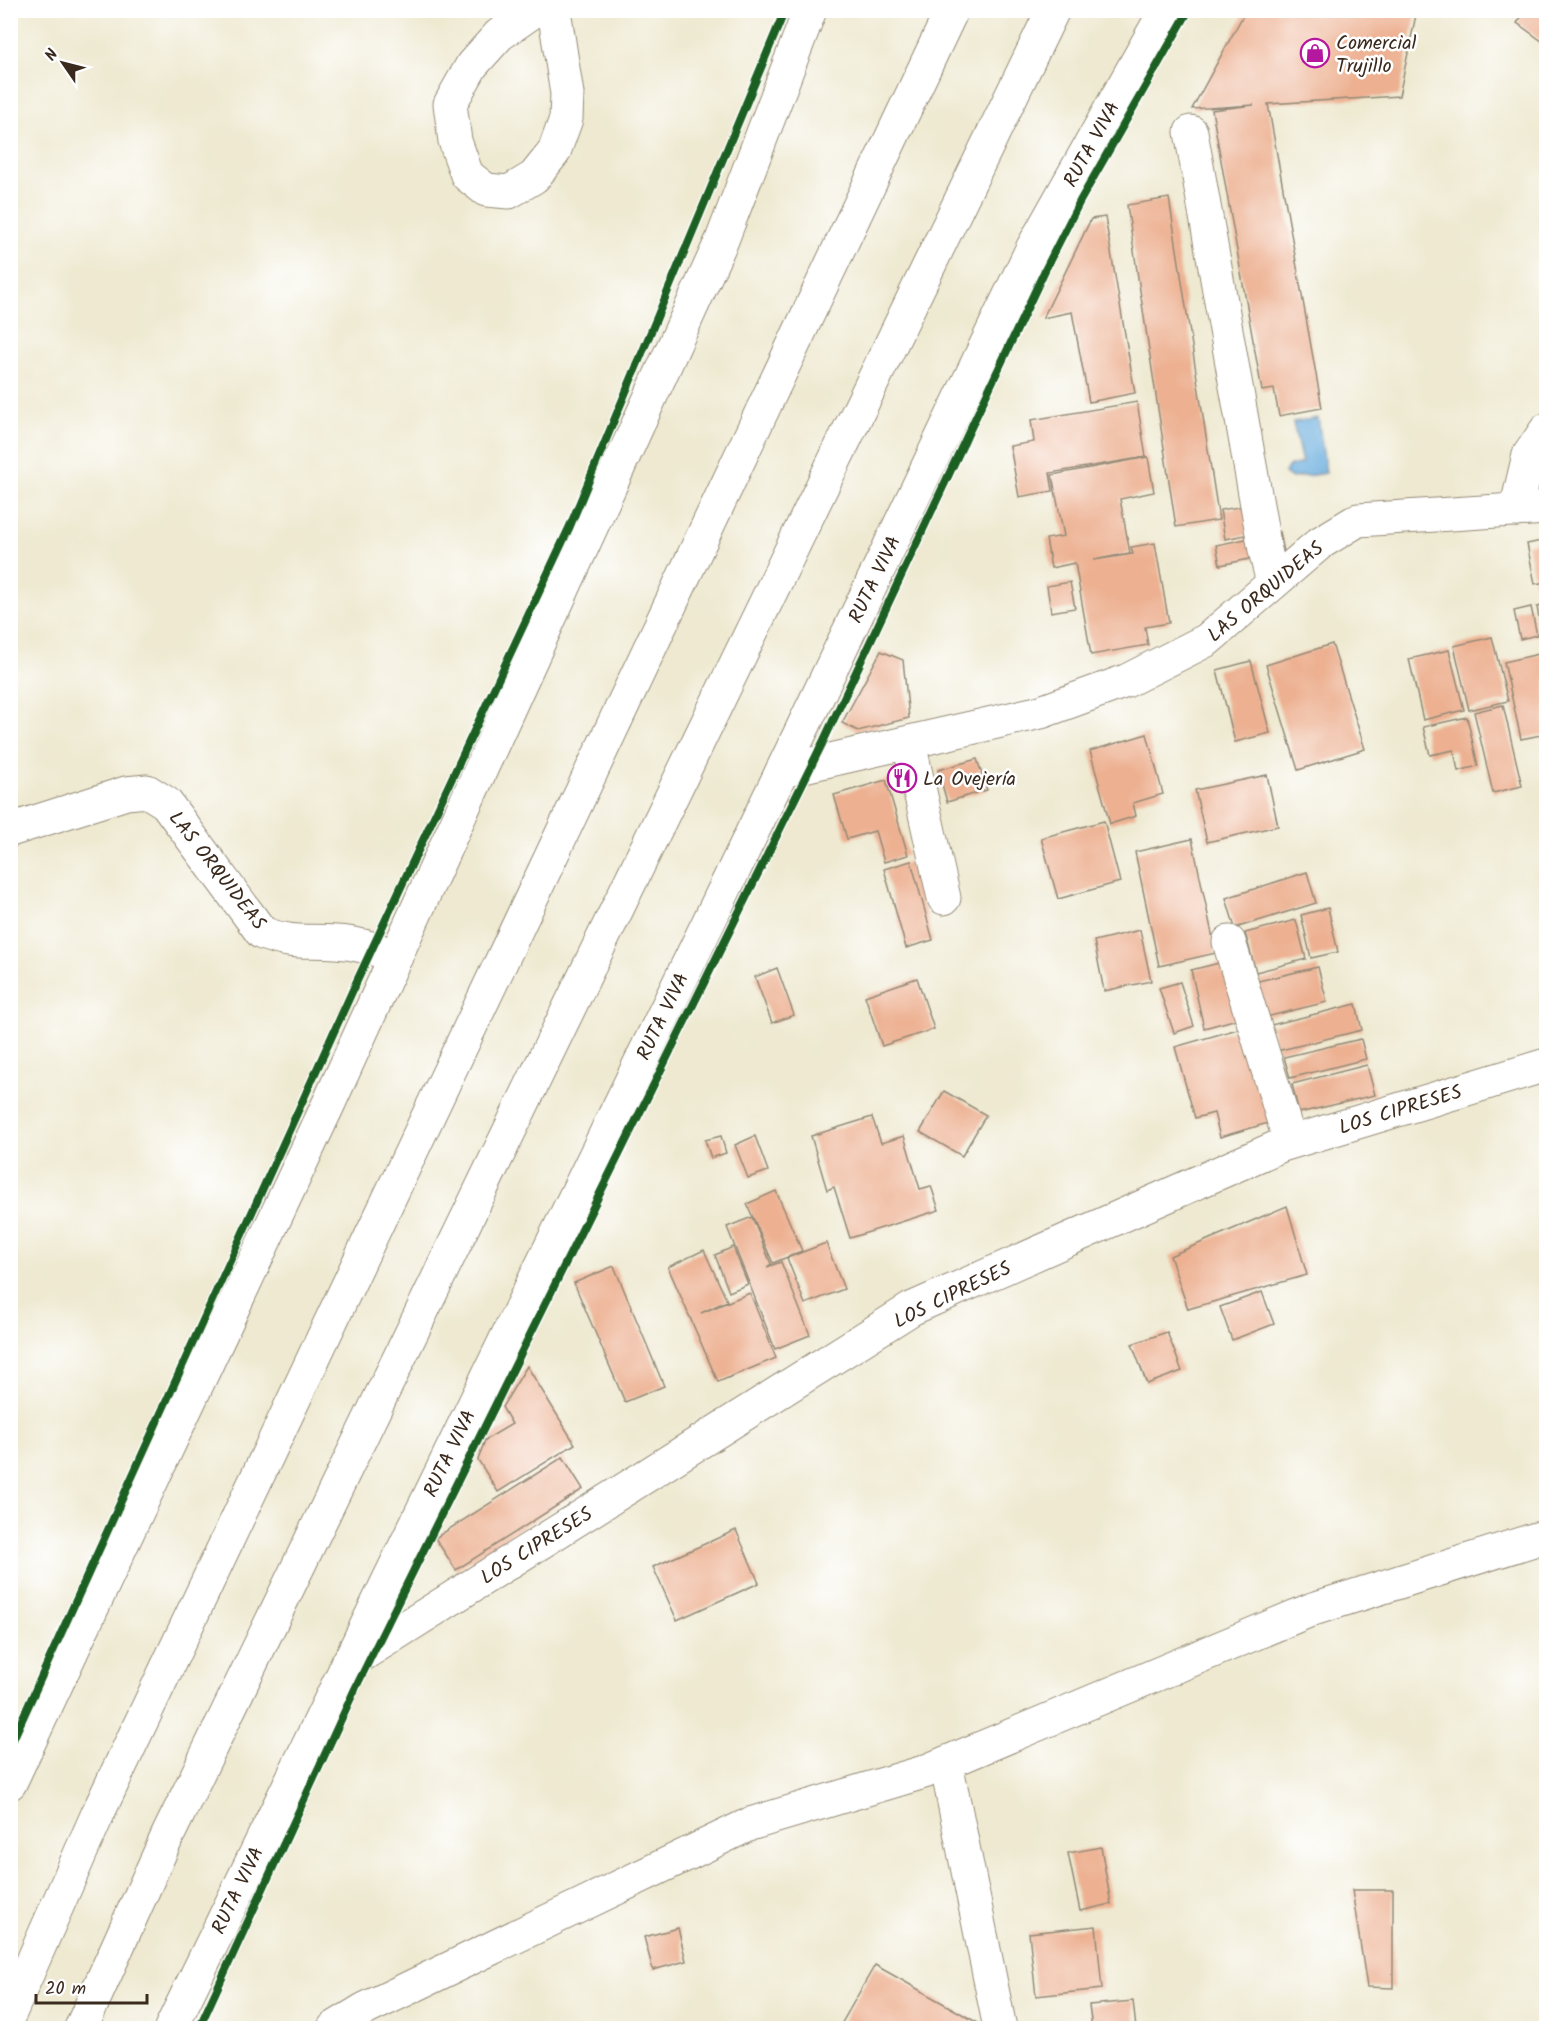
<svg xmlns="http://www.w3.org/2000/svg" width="1557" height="2039" font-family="Kalam,sans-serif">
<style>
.water{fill:#69adde;stroke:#526c7e;stroke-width:1.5}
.building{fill:#edb192}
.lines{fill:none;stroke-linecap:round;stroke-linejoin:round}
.minor-casing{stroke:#948a77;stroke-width:35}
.major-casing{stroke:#948a77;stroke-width:35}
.highway-casing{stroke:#948a77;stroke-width:35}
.minor{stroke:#fff;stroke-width:33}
.major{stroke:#fff;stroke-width:33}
.highway{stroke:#fff;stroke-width:33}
.cycleway-casing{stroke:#fff;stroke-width:11}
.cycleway{stroke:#1b5e20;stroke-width:8}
.labels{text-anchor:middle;stroke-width:5;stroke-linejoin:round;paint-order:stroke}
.poi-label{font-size:20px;fill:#3b2a1e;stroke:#fff;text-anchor:start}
.street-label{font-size:20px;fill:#3b2a1e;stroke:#fff}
</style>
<rect width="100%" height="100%" fill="#fff"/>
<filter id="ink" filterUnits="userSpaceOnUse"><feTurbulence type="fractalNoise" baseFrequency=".0167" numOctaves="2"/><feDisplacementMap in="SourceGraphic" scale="12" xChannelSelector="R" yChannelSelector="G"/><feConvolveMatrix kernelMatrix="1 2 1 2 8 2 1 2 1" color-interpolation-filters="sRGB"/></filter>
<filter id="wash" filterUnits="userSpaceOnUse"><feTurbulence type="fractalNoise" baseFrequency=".008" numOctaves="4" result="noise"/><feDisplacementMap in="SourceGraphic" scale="24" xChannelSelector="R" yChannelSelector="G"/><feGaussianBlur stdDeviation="1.35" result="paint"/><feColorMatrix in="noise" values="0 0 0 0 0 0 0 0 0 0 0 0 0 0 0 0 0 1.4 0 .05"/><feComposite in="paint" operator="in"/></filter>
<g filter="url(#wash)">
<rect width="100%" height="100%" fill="#eee9d0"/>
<path class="water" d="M1318,418L1326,473L1292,478L1285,473L1288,467L1302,463L1293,422Z"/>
<g id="blocks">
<g class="building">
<path d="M1246,10H1417L1399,96L1268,104L1322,408L1279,416L1274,389L1262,391L1212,110L1254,105L1192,109Z"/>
<path d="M1526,10H1546V44L1517,23Z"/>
<path d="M1169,198L1219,520L1176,527L1127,205Z"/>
<path d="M1105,217L1135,393L1089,402L1072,312L1043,318L1091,219Z"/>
<path d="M1137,402L1146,457L1050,473L1053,491L1019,497L1010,446L1034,442L1031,420Z"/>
<path d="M1148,457L1154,492L1120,499L1130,553L1094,560L1133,554L1131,547L1155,543L1169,623L1145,627L1148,645L1091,655L1075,563L1051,568L1046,539L1064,536L1052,475Z"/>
<path d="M1251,505L1255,533L1225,539L1220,510Z"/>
<path d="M1280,532L1284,552L1220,565L1216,545Z"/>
<path d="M1546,540V582L1535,584L1527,544Z"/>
<path d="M1070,582L1075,608L1051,612L1047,586Z"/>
<path d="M1546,605V650H1545L1537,607Z"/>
<path d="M1531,607L1537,635L1520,639L1514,611Z"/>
<path d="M1492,637L1508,701L1469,710L1454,646Z"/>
<path d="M1332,644L1365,749L1298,770L1266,665Z"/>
<path d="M1449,650L1464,710L1423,720L1409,659Z"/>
<path d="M881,651L903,660L909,718L858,731L842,723Z"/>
<path d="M1543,653L1546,671V734L1521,739L1504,662Z"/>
<path d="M1251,661L1270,733L1235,742L1217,670Z"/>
<path d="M1503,705L1522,786L1493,793L1474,712Z"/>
<path d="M1467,717L1478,766L1458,771L1454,750L1430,755L1423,727Z"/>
<path d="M1147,734L1163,794L1133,803L1136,816L1110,824L1090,751Z"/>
<path d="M977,759L987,790L947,802L938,770Z"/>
<path d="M1267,775L1278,826L1207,842L1195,790Z"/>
<path d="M886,780L908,855L884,862L875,831L847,839L834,795Z"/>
<path d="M1104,821L1120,882L1058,899L1041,838Z"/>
<path d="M1192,839L1216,953L1159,966L1135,852Z"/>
<path d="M911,861L933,940L906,948L884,869Z"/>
<path d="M1307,872L1316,903L1235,928L1226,898Z"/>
<path d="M1328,908L1338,952L1311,958L1301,915Z"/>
<path d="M1296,920L1306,959L1256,972L1245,933Z"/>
<path d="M1140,930L1151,981L1104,991L1094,941Z"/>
<path d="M1227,961L1241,1018L1204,1028L1191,970Z"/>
<path d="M1318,967L1327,1002L1262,1018L1254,982Z"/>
<path d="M777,968L794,1015L772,1023L755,977Z"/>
<path d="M917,978L934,1029L882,1046L865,996Z"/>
<path d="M1180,982L1194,1026L1174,1033L1159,988Z"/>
<path d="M1356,1004L1362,1030L1277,1051L1271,1025Z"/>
<path d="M1248,1026L1275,1121L1220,1137L1214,1113L1195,1118L1175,1047Z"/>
<path d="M1361,1039L1366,1059L1290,1078L1284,1057Z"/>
<path d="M1367,1065L1375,1095L1299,1113L1292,1084Z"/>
<path d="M944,1091L986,1115L962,1156L920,1132Z"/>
<path d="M872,1117L881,1143L904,1136L920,1189L931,1186L939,1210L850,1238L834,1187L827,1190L811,1136Z"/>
<path d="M721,1136L726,1153L711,1158L705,1140Z"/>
<path d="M755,1136L768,1171L748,1178L735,1145Z"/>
<path d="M776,1191L802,1251L773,1263L747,1204Z"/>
<path d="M1287,1206L1307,1275L1188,1309L1170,1256Z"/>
<path d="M752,1217L771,1264L767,1267L781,1262L810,1335L775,1349L727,1227Z"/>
<path d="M826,1243L844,1289L805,1304L787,1258Z"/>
<path d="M733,1247L748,1284L729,1292L715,1255Z"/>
<path d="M704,1250L727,1301L701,1313L750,1293L776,1358L718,1382L668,1267Z"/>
<path d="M614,1266L664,1386L625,1402L574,1283Z"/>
<path d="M1262,1292L1274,1324L1232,1340L1220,1307Z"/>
<path d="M1167,1332L1182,1371L1147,1384L1132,1344Z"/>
<path d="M527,1366L575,1444L498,1492L478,1460L485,1440L512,1424L502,1407Z"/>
<path d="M563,1457L583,1489L456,1570L435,1538Z"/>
<path d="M736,1530L759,1583L677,1620L653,1567Z"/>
<path d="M1101,1847L1111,1904L1080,1911L1068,1853Z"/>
<path d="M1352,1890H1393V1988L1367,1987Z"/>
<path d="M1096,1926L1102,1989L1036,1996L1029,1933Z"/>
<path d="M678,1928L686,1961L653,1970L644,1937Z"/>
<path d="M875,1965L987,2028H839Z"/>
<path d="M1133,2001L1136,2028H1092L1089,2005Z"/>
</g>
</g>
</g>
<g filter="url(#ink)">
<use href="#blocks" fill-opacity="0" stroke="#948a77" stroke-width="1.5"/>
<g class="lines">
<g class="minor-casing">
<g id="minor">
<path d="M535,10L499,35L472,65L450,104L455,141L467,175L486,190L509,192L534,177L554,152L566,119L567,94L554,10"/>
<path d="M1191,132L1265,550L1273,583"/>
<path d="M1516,510L1529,455L1546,430"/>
<path d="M909,743L944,898"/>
<path d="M782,771L1041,712L1126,681L1207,640L1320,543L1358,520L1546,508"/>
<path d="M10,830L126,793L147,791L166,803L262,933C291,944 306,940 336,942C357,943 377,949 396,957"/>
<path d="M1229,942L1290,1142"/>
<path d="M346,1665L911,1309L1282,1145L1546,1065"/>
<path d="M946,1763L1000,2028"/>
<path d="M334,2028L365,2009L750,1824L924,1772L1313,1609L1546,1536"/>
</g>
</g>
<g class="major-casing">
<g id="major">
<path d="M10,1783L329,1103L722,240L810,10"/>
<path d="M171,2028L782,771L1033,247L1166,10"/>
</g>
</g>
<g class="highway-casing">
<g id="highway">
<path d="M10,2013L99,1811L952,10"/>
<path d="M81,2028L167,1837L1053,10"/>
</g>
</g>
<use href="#minor" class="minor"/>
<use href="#major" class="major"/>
<use href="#highway" class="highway"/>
<g class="cycleway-casing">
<g id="cycleway">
<path d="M10,1746L356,983L570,526L785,10"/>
<path d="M199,2028L355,1689L824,740L1045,270L1080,201L1189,10"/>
</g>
</g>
<use href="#cycleway" class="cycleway"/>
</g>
</g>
<defs>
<g id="shop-ring" transform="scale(1.5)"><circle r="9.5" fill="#fff" stroke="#b5179e" stroke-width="1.5"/><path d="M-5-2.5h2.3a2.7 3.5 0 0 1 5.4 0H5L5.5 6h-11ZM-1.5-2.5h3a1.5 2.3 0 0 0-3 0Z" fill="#b5179e"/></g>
<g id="restaurant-ring" transform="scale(1.5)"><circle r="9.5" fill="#fff" stroke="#b5179e" stroke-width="1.5"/><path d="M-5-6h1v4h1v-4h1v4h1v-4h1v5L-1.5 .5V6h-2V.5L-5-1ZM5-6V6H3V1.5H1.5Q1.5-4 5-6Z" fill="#b5179e"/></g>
</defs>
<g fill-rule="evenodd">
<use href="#shop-ring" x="1315" y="53"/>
<use href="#restaurant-ring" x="902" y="778"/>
</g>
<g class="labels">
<g class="poi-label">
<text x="1336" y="49">Comercial<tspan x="1336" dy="23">Trujillo</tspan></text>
<text x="923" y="785">La Ovejería</text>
</g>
<g class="street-label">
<text transform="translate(1091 144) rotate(-61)" y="7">RUTA VIVA</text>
<text transform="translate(874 579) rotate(-64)" y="7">RUTA VIVA</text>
<text transform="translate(1265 591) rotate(-40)" y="7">LAS ORQUIDEAS</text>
<text transform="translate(218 870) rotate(52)" y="7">LAS ORQUIDEAS</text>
<text transform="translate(662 1016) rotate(-64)" y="7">RUTA VIVA</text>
<text transform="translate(1400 1109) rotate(-17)" y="7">LOS CIPRESES</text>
<text transform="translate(952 1294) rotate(-26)" y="7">LOS CIPRESES</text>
<text transform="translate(449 1453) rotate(-64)" y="7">RUTA VIVA</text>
<text transform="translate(536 1545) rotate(-32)" y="7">LOS CIPRESES</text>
<text transform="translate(237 1890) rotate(-64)" y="7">RUTA VIVA</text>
</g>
</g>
<rect width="1557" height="2039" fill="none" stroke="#fff" stroke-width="36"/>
<g transform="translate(63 63) rotate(305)" stroke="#ffffff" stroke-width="4.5" paint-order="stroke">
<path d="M0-4.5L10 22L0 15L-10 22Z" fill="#3b2a1e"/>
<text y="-9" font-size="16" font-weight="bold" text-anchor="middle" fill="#3b2a1e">N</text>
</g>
<path d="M36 1994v9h111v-9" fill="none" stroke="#3b2a1e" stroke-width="3"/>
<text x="45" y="1994" font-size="18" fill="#3b2a1e" stroke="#ffffff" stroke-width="4.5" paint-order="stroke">20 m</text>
</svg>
